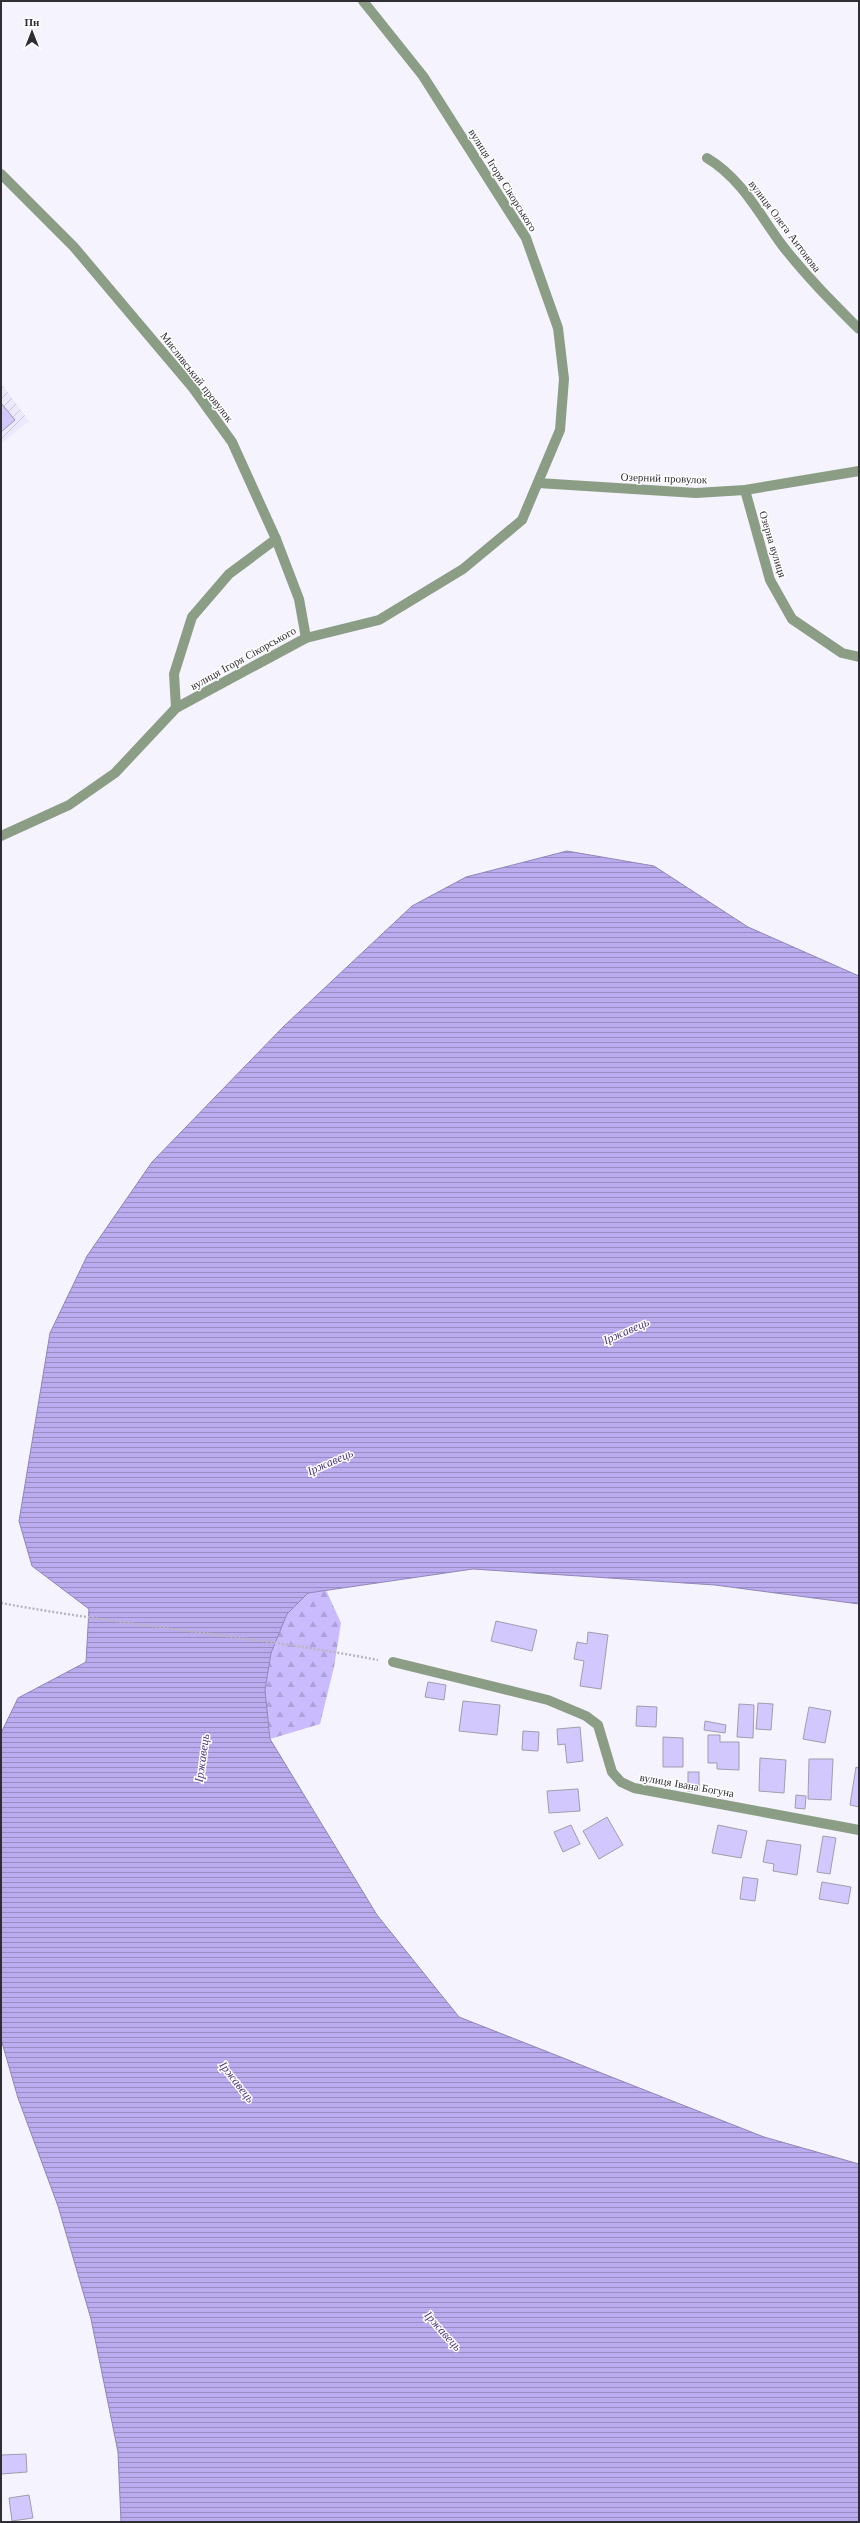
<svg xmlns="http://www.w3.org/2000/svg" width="860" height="2523" font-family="'Libre Baskerville',serif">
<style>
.industrial{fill:url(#industrial-furrows)}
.forest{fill:url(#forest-firs)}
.water{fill:url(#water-rules);stroke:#9186b6}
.building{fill:#d3c8fe;stroke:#a09dad}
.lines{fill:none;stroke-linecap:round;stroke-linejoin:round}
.path{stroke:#b8b6c0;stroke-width:2.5;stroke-dasharray:2 2;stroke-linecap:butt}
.street{stroke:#8b9e85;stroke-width:10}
.labels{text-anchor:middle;stroke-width:3;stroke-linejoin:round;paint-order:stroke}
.street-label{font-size:11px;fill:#302e35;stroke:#fff}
.water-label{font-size:12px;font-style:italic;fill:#4f3784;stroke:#fff}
</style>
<defs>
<pattern id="industrial-furrows" width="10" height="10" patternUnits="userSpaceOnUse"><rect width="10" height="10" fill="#ede9fd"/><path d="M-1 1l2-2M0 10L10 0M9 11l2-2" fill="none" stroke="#ccc8d9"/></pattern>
<pattern id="forest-firs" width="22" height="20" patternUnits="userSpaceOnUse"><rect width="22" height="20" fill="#c9bbfe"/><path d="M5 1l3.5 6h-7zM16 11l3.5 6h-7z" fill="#ada1da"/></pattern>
<pattern id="water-rules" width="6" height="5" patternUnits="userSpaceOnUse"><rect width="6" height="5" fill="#baacee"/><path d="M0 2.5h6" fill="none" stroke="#988cc2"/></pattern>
</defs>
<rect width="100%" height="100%" fill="#f5f3fe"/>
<path class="industrial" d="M1,383L29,421L1,444Z"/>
<path class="forest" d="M326,1590L341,1623L334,1667L320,1724L270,1739L265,1690L271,1653L287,1614L308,1593Z"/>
<path class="water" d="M567,851L654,866L748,927L859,976V1604L715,1585L473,1569L308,1593L287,1614L271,1653L265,1690L270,1739L377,1915L459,2017L764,2137L859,2164V2522H121L118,2452L91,2319L58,2206L18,2098L1,2039V1733L18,1698L86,1662L89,1609L32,1566L19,1521L50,1333L87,1256L152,1162L284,1026L412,906L466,877Z"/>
<g class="building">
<path d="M1,403L15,420L1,432Z"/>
<path d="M496,1621L537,1630L532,1651L491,1641Z"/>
<path d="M588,1632L608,1635L601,1689L580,1686L584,1661L574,1659L577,1642L587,1644Z"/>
<path d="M428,1682L446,1685L444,1700L425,1697Z"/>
<path d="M463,1701L500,1705L497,1735L459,1731Z"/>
<path d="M758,1703L773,1704L771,1730L756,1729Z"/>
<path d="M739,1704L754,1705L753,1738L737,1737Z"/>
<path d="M637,1706L657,1707L656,1727L636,1726Z"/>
<path d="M809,1707L831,1711L825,1743L803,1739Z"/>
<path d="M705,1721L726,1725L725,1733L704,1730Z"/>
<path d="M580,1727L583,1761L567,1763L565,1744L558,1745L557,1729Z"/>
<path d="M523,1731L539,1732L538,1751L522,1750Z"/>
<path d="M708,1735H720V1742H739V1770L717,1769V1763H708Z"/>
<path d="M663,1737L683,1738V1767H663Z"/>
<path d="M760,1758L786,1760L784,1793L759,1791Z"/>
<path d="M809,1759H833L831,1800L808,1799Z"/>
<path d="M856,1767L859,1768V1807L850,1805Z"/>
<rect x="688" y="1772" width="11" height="19"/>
<path d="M578,1789L580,1811L549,1813L547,1791Z"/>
<path d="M796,1795L806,1796L805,1809L795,1808Z"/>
<path d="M607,1817L623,1845L599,1859L583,1831Z"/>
<path d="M571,1825L580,1844L563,1852L554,1832Z"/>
<path d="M718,1825L747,1831L741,1858L712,1853Z"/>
<path d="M823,1836L836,1838L830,1874L817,1872Z"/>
<path d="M767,1840L801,1845L797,1875L773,1871L774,1864L763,1862Z"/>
<path d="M743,1877L758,1879L755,1901L740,1899Z"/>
<path d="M822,1882L851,1887L848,1904L819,1899Z"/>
<path d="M26,2454L27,2472L1,2474V2455Z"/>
<path d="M29,2495L33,2518L12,2521L9,2498Z"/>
</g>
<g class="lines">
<path class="path" d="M1,1603C126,1626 253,1636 378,1660"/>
<g class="street">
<path d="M707,158C742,179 759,214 782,245C806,276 832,302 859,329"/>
<path d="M1,174L74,247L193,388L232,442L276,539L299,599L306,638"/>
<path d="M538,483L696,493L745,490L859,471"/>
<path d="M745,490L770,580L792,619L842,653L859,657"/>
<path d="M176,708L174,674L192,617L229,574L276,539"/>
<path d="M1,836L69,805L115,773L176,708L306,638L379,620L463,569L522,520L560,430L564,379L558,328L526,238L423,76L363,1"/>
<path d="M393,1662L548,1700L586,1716L598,1725L612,1772L621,1782L634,1788L859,1830"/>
</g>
</g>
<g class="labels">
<g class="street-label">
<text transform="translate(503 180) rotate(58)" y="4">вулиця Ігоря Сікорського</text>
<text transform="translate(785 226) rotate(53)" y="4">вулиця Олега Антонова</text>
<text transform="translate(197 377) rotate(52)" y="4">Мисливський провулок</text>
<text transform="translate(664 478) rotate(2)" y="4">Озерний провулок</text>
<text transform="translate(773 544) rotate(73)" y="4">Озерна вулиця</text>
<text transform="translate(243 658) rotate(-29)" y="4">вулиця Ігоря Сікорського</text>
<text transform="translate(687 1785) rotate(10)" y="4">вулиця Івана Богуна</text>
</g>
<g class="water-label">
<text transform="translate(626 1331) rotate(-24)" y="4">Іржавець</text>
<text transform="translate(330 1462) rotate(-24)" y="4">Іржавець</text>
<text transform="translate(202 1758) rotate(-82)" y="4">Іржавець</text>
<text transform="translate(237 2082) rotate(52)" y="4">Іржавець</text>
<text transform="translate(443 2331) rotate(48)" y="4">Іржавець</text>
</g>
</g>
<rect width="860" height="2523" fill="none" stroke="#302e35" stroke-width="4"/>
<g transform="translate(32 32)" stroke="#ffffff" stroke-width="3" paint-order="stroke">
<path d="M0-3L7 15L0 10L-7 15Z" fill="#302e35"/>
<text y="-6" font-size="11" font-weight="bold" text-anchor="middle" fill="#302e35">Пн</text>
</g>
</svg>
